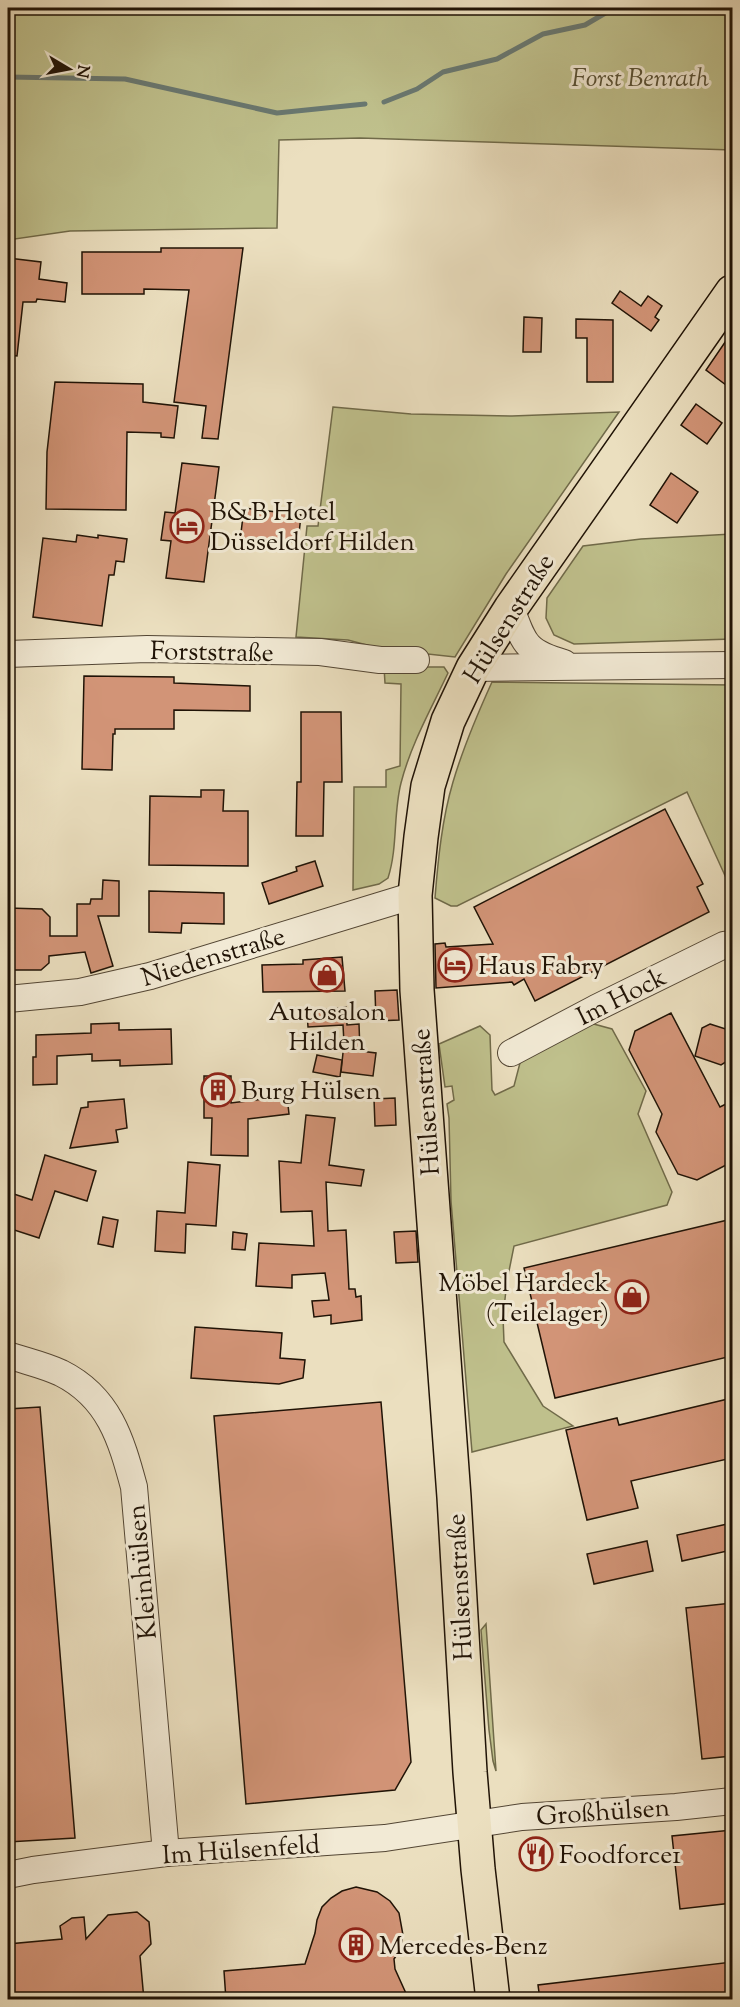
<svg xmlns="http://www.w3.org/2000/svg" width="740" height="2007" font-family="'Sorts Mill Goudy',serif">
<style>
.green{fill:#bfc08c;stroke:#706a49;stroke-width:1.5}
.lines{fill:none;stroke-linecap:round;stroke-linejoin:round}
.stream{stroke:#697871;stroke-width:5}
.building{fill:#d29477;stroke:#201306;stroke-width:1.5}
.minor-casing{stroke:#534634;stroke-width:28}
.major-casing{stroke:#201306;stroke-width:36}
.minor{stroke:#f2ead5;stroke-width:26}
.major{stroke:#ebdfbf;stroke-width:33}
.labels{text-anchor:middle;stroke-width:6;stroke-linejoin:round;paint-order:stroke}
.park-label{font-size:26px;font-style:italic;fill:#585035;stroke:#f2ead5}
.poi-label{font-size:26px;fill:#201306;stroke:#f2ead5;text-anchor:start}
.street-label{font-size:26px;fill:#201306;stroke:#f2ead5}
</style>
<rect width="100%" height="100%" fill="#ebdfbf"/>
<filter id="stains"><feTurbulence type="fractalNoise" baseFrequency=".00333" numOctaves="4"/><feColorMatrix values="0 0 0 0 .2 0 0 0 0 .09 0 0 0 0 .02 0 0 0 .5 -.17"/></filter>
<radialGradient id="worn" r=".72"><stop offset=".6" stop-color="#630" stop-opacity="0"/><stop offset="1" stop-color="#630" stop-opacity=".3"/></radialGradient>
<g class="green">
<path d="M8,8H732V150L360,138L279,140L277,228L70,231L8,240Z"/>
<path d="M333,407L411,414L512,416L619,412L506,574L455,657L382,649L348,640L296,637L307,526H318Z"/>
<path d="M732,534V639L574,644L554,635L546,618L547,598L583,546L641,539Z"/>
<path d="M384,667H444L448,673C431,709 411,744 401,783C393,814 398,847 388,878L379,884L353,890L354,787H386V770L400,766L401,684L385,683Z"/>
<path d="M492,682L732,685V891L687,792L457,906H451L435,898C438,860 442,819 453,782C463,748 477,715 492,682Z"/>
<path d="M590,1023L612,1029L646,1091L638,1114L672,1192L667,1205L514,1246L507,1281L503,1317L504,1342L543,1406L573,1426L472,1452L451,1201L449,1118L447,1104L454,1100L452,1086L445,1087L439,1044L480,1026L490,1035L492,1090L495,1095L514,1086L521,1059Z"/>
<path d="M486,1624L496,1771L493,1761L489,1730L481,1630Z"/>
</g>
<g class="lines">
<g class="stream">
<path d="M8,77L125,79L277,113L365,104"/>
<path d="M384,102L417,89L443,72L497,59L543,34L585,25L614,8"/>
</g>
</g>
<g class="building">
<path d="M161,248H243L218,439L202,438L206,406L174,402L189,290L144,289V294H82V252H161Z"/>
<path d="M8,258L41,262L39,279L67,283L65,302L37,299L36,302H23L17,356L8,355Z"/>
<path d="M620,291L641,306L648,296L662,306L655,317L659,320L651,331L612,303Z"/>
<path d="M524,317L542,318L541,352H523Z"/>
<path d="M576,319L613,320V382H587V338H576Z"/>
<path d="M732,332V376L726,385L706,370Z"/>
<path d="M55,382L143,384V402L178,406L174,438L161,437V433L127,432L126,510L46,509L47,452Z"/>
<path d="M696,404L722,423L707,444L681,425Z"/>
<path d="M182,463L219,467L204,582L166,578L171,541L161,540L165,512L175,513Z"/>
<path d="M671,473L698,492L677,523L650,505Z"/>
<path d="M244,508L301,515L298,543L269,540V545L240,541Z"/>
<path d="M77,535L98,538V535L127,539L124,562L116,561L114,575H109L102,626L33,617L43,538L76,542Z"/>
<path d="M84,676L174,677V683L250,686V711L174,710V729H115V734H113L112,770L82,769Z"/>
<path d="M301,712H341L342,782H324L323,836H296L297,782H301Z"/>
<path d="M201,790H224L223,811H248V866L149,865L150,796L201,797Z"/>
<path d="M665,809L703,884L697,887L709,912L535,1001L524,979L514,985L512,982L436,988L435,944L445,943L446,947L493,944L474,907Z"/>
<path d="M315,861L323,886L269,904L262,883L297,871L296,867Z"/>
<path d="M103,880L119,881V916H98L113,966L91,973L85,952L49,956V963L41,970H8V908L42,909L50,917V936H77V904H90L91,899H102Z"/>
<path d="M149,891L224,893V924L182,923L181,933L149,932Z"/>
<path d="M342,957L345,991L263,992L262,965L303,964V960Z"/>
<path d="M397,990L399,1020L376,1021L375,991Z"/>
<path d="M346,1007L347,1025L359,1024L360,1051L376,1053L373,1076L341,1072L344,1043L343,1025L308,1027L307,1012Z"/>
<path d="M671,1013L720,1107L732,1101V1162L697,1180L678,1174L656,1132L662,1114L629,1050L635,1031Z"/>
<path d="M119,1023V1030L171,1029L172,1064L120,1066V1060L92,1061V1054L57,1056V1084L33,1085V1057H36V1035L91,1033V1024Z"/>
<path d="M710,1024L732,1031V1051L729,1060L721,1065L695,1056L702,1028Z"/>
<path d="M317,1055L342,1060L340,1077L313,1072Z"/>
<path d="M204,1076H231V1103L287,1096L289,1114L248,1119V1156L211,1155L212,1118H204Z"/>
<path d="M395,1098L396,1125L375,1126L374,1099Z"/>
<path d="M124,1099L127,1128L116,1130L118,1142L70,1148L81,1108L88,1107V1102Z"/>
<path d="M306,1115L335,1118L329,1165L364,1170L361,1186L326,1182L328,1231L346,1230L349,1289H355L356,1297L361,1296L362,1320L331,1324V1315L314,1317L312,1301L329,1300L325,1273L292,1275V1288L256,1286L259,1243L314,1246L312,1211L281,1212L279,1161L301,1163Z"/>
<path d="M45,1155L96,1171L87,1201L55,1191L39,1238L8,1228V1192L32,1200Z"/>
<path d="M188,1162L220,1165L216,1226L186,1224L185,1253L155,1251L157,1211L185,1213Z"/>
<path d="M103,1217L118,1220L113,1247L98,1244Z"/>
<path d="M732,1219V1356L555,1398L524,1268Z"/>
<path d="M416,1231L418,1262L396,1263L394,1232Z"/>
<path d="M233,1232L247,1234L245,1250L232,1249Z"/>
<path d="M195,1327L282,1333L280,1358L305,1360L303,1378L279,1384L191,1378Z"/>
<path d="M732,1398V1458L631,1481L638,1508L587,1520L566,1430L617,1418L619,1425Z"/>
<path d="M381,1402L411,1762L395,1790L246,1804L214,1416Z"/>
<path d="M40,1407L75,1838L8,1842V1409Z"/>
<path d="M732,1523V1550L682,1561L677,1535Z"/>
<path d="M647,1541L653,1571L594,1584L587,1554Z"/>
<path d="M732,1603V1756L702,1759L686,1608Z"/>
<path d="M732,1830V1903L680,1909L672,1836Z"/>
<path d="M356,1887L377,1892L390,1901L399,1913L403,1935L400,1950L394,1959L395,1969L409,2000H226L224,1971L305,1964L315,1933L317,1920L322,1907L331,1898L342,1891Z"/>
<path d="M137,1912L149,1922L151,1944L140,1956L144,2000H8V1944L62,1939L60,1926L72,1918L84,1917L86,1939L108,1915Z"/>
<path d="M732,1962V2000H540L538,1985Z"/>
</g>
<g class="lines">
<g class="minor-casing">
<g id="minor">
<path d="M511,608C524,643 525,652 564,663"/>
<path d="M8,654L147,649L320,652L380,660H416"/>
<path d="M473,668L732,665"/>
<path d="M8,999L80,992L150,976L415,895"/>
<path d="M511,1053L596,1008L724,945L732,944"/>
<path d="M8,1355C25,1361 44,1365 61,1373C109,1397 121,1439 134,1487L166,1853"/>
<path d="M8,1875L33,1870L166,1853L385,1838L522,1817L676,1807L732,1801"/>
</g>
</g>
<g class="major-casing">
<path id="major" d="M493,2000L478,1869L470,1772L454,1497L417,990L415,895L421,837L428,786L448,721L473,668L511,608L732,292"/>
</g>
<use href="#minor" class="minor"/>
<use href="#major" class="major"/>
</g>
<defs>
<g id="hotel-ring" transform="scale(1.725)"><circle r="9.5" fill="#f2ead5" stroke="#8f2418" stroke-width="1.5"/><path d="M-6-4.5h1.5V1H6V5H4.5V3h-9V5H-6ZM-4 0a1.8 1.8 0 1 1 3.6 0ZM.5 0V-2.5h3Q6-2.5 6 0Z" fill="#8f2418"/></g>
<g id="shop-ring" transform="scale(1.725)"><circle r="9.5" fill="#f2ead5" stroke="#8f2418" stroke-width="1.5"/><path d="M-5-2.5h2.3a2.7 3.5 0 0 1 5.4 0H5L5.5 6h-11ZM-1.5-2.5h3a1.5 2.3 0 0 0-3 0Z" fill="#8f2418"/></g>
<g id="building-ring" transform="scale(1.725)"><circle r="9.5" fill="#f2ead5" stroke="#8f2418" stroke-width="1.5"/><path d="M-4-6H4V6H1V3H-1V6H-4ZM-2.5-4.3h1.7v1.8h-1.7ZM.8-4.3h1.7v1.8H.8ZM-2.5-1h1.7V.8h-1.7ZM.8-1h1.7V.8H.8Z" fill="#8f2418"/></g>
<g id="restaurant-ring" transform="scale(1.725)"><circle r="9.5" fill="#f2ead5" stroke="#8f2418" stroke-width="1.5"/><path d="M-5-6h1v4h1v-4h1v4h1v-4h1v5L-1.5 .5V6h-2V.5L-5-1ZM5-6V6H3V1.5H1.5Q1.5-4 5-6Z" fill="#8f2418"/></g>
</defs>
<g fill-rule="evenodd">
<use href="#hotel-ring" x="187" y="526"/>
<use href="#hotel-ring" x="455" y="965"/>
<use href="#shop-ring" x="327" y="975"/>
<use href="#building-ring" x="218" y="1090"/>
<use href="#shop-ring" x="632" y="1297"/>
<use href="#restaurant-ring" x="536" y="1854"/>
<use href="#building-ring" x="356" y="1945"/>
</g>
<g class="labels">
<g class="park-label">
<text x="640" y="86">Forst Benrath</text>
</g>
<g class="poi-label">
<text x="210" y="520">B&amp;B Hotel<tspan x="210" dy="30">Düsseldorf Hilden</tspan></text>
<text x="478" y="974">Haus Fabry</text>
<text x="327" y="1020" text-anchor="middle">Autosalon<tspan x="327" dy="30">Hilden</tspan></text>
<text x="241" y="1099">Burg Hülsen</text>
<text x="609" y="1291" text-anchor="end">Möbel Hardeck<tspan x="609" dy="30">(Teilelager)</tspan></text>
<text x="559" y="1863">Foodforce1</text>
<text x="379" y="1954">Mercedes-Benz</text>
</g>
<g class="street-label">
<text transform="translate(508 618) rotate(-58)" y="9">Hülsenstraße</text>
<text transform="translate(212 651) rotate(1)" y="9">Forststraße</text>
<text transform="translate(213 956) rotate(-17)" y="9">Niedenstraße</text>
<text transform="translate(621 996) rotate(-27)" y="9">Im Hock</text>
<text transform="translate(425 1102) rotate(-94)" y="9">Hülsenstraße</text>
<text transform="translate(141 1572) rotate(-95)" y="9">Kleinhülsen</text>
<text transform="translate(459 1587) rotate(-93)" y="9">Hülsenstraße</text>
<text transform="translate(603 1811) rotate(-4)" y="9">Großhülsen</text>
<text transform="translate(241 1849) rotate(-4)" y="9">Im Hülsenfeld</text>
</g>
</g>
<rect width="740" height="2007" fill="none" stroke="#ebdfbf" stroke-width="30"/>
<rect x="9" y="9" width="722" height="1989" fill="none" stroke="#201306" stroke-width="3"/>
<rect x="15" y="15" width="710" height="1977" fill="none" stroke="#201306" stroke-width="1.5"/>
<g transform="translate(69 69) rotate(100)" stroke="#f2ead5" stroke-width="4.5" paint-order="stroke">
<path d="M0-4.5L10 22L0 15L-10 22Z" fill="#201306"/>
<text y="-9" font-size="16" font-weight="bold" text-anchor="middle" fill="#201306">N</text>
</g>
<rect width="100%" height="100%" filter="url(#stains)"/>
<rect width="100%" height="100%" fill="url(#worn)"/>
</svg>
